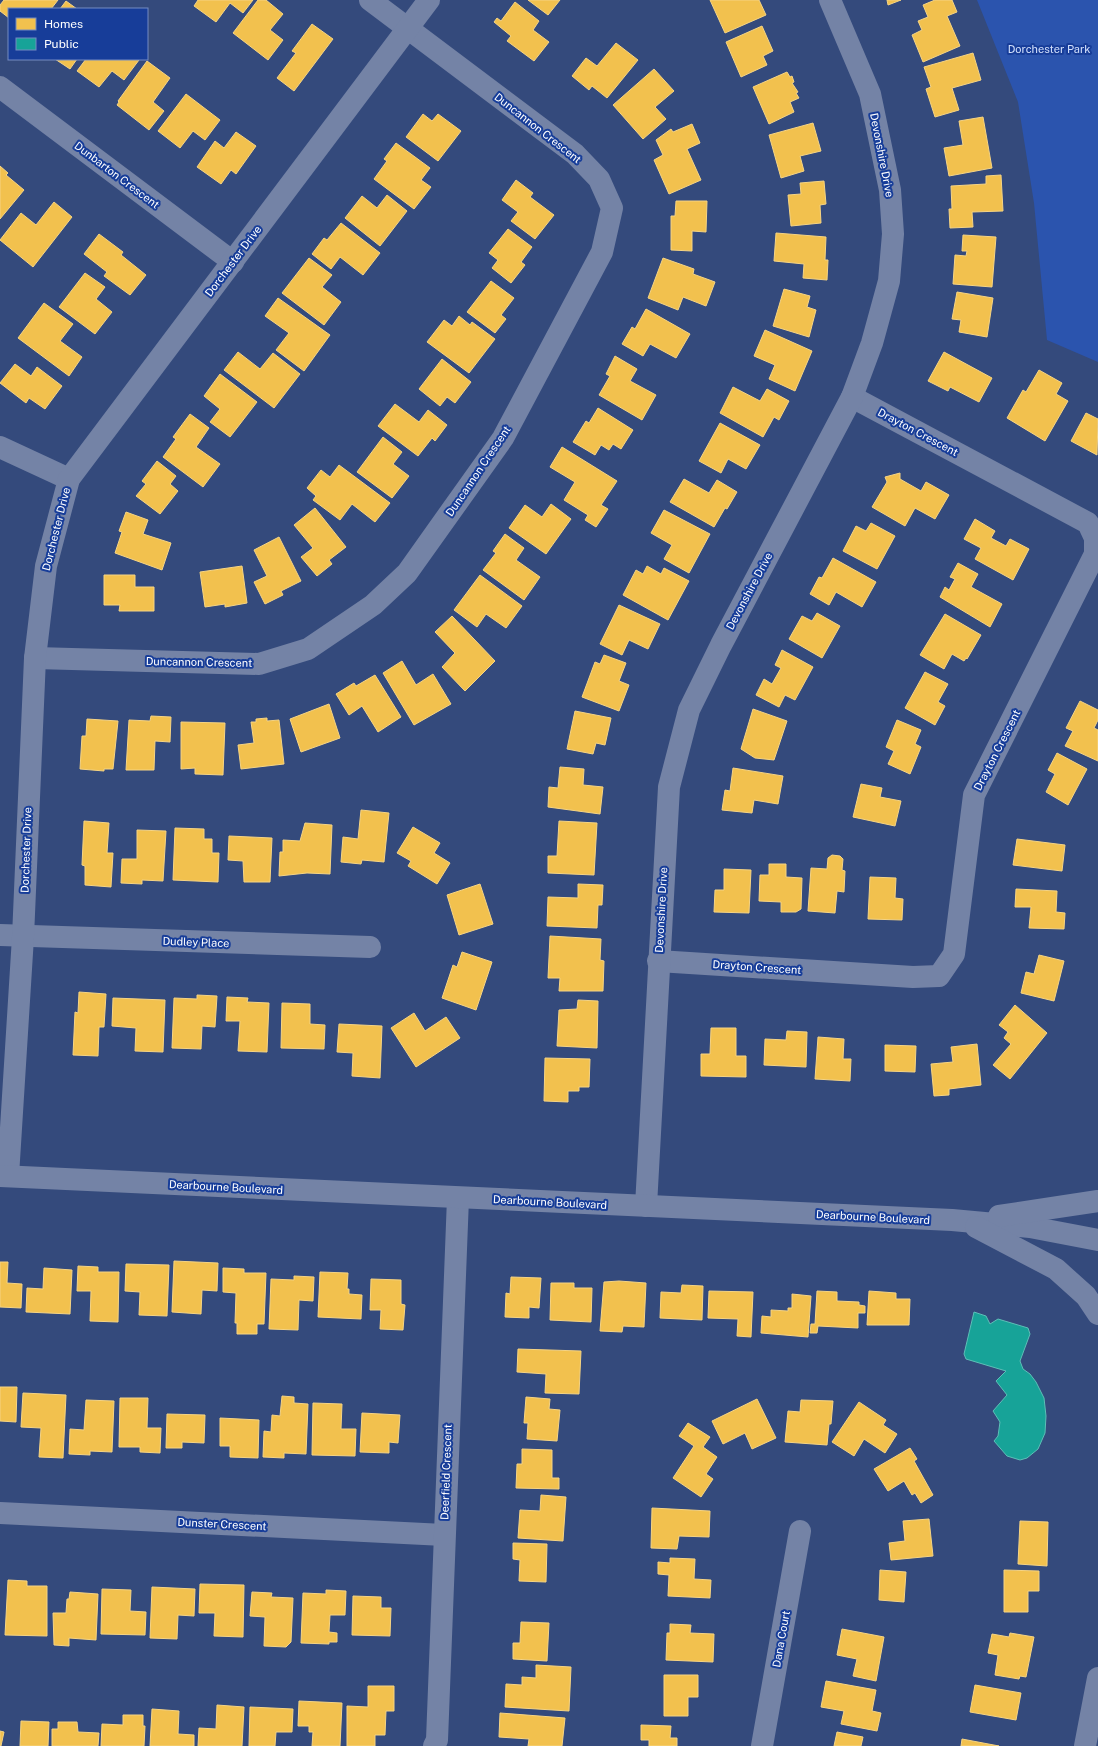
<svg xmlns="http://www.w3.org/2000/svg" width="1098" height="1746" font-family="'Public Sans',sans-serif">
<style>
.green{fill:#2b54ae}
.homes{fill:#f2c14e;stroke:#f6d483}
.public{fill:#17a398;stroke:#5dbfb7}
.lines{fill:none;stroke-linecap:round;stroke-linejoin:round}
.minor{stroke:#7483a6;stroke-width:22}
.tertiary{stroke:#7483a6;stroke-width:22}
.labels{text-anchor:middle;stroke-width:4;stroke-linejoin:round;paint-order:stroke}
.park-label{font-size:11px;fill:#d3e0fc;stroke:#173d99}
.street-label{font-size:11px;fill:#fff;stroke:#173d99}
</style>
<rect width="100%" height="100%" fill="#344a7c"/>
<path class="green" d="M977,0H1098V362L1047,340L1034,203L1018,102Z"/>
<g class="homes">
<path d="M4,0H58L51,9H9V18L0,11V5Z"/>
<path d="M198,0H253L243,13L230,3L216,22L194,6Z"/>
<path d="M258,0H266L283,14L270,30L283,40L268,60L233,33Z"/>
<path d="M528,0H560L548,15Z"/>
<path d="M710,0H759L766,15L725,33Z"/>
<path d="M887,0H901L888,5Z"/>
<path d="M935,0H952L957,12L947,16L960,46L923,62L912,35L922,30L918,21L928,17L923,5Z"/>
<path d="M66,1L77,9H60Z"/>
<path d="M515,2L539,21L533,30L549,42L534,61L507,41L511,36L494,22L497,18L501,21Z"/>
<path d="M312,24L333,39L294,91L277,78L296,53L292,51Z"/>
<path d="M762,26L773,51L763,56L767,65L741,77L726,42Z"/>
<path d="M616,43L638,60L607,98L592,86L589,90L572,76L586,58L597,66Z"/>
<path d="M973,53L981,80L952,88L959,110L935,117L926,89L931,87L924,67Z"/>
<path d="M55,59H77L70,69Z"/>
<path d="M86,59H137L139,60L124,80L112,71L99,87L77,71Z"/>
<path d="M147,61L170,78L153,102L164,111L149,130L117,105L119,102L118,101Z"/>
<path d="M654,69L674,91L655,107L666,119L643,139L613,105Z"/>
<path d="M787,72L790,77L792,76L794,82L792,83L798,92L796,93L799,98L790,102L794,112L769,124L753,87Z"/>
<path d="M186,94L220,120L205,140L193,131L180,148L158,131Z"/>
<path d="M423,114L432,121L438,114L461,131L438,161L406,137Z"/>
<path d="M983,117L992,168L949,176L944,148L963,145L959,121Z"/>
<path d="M813,123L821,151L800,156L804,171L781,178L769,135Z"/>
<path d="M692,124L700,143L687,149L701,180L669,194L654,160L663,155L656,140L671,129L673,132Z"/>
<path d="M236,132L256,146L236,174L231,170L221,184L197,167L215,141L224,148Z"/>
<path d="M396,143L430,168L421,180L431,187L414,209L374,179L387,161L384,159Z"/>
<path d="M0,166L8,173L6,175L24,190L0,219Z"/>
<path d="M1001,175L1003,211L972,212L973,227L950,228L949,209H952L951,186L986,184V176Z"/>
<path d="M516,180L533,193L530,197L554,215L535,239L511,221L518,212L502,200Z"/>
<path d="M824,181L826,204L820,205L821,223L791,226L788,195L801,194L800,183Z"/>
<path d="M387,195L407,211L380,246L345,218L362,196L377,208Z"/>
<path d="M676,201H707L706,232L692,231V251L671,250V216H675Z"/>
<path d="M54,202L72,217L33,267L0,240L21,213L36,225Z"/>
<path d="M341,223L380,253L363,275L340,257L331,269L312,254L324,238L327,240Z"/>
<path d="M508,229L532,247L521,262L525,265L511,283L492,268L498,260L489,253Z"/>
<path d="M776,233L826,237L825,260H828L827,280L803,278L804,264L774,261Z"/>
<path d="M99,234L123,252L121,255L146,275L130,295L104,276L107,272L84,254Z"/>
<path d="M963,235L996,237L992,287L953,284L955,255L966,256L967,251H962Z"/>
<path d="M309,258L332,275L322,287L341,302L324,325L282,293Z"/>
<path d="M663,258L694,269L693,274L715,282L706,306L683,297L678,310L648,298Z"/>
<path d="M85,273L105,287L96,299L112,312L95,334L59,307Z"/>
<path d="M491,281L514,298L501,315L506,319L495,333L467,312Z"/>
<path d="M784,289L810,296L807,307L816,310L809,337L773,326Z"/>
<path d="M957,292L993,298L987,337L959,332L961,320L952,319Z"/>
<path d="M278,298L330,335L304,371L276,350L289,333L265,316Z"/>
<path d="M44,303L73,324L60,341L82,357L69,376L18,338Z"/>
<path d="M646,309L690,334L676,358L650,344L643,356L622,344L632,327L635,329Z"/>
<path d="M459,316L470,325L472,322L495,339L469,373L427,342L444,320L452,326Z"/>
<path d="M765,330L812,351L795,391L769,379L775,365L754,356Z"/>
<path d="M238,352L260,369L273,353L300,374L274,408L224,370Z"/>
<path d="M944,352L992,378L979,402L950,387L948,391L928,381Z"/>
<path d="M615,356L637,369L630,381L656,395L642,420L599,395L610,376L606,374Z"/>
<path d="M442,359L471,382L455,403L447,397L440,406L419,389Z"/>
<path d="M15,364L31,376L37,367L62,386L45,409L29,398L26,403L0,383Z"/>
<path d="M1039,370L1062,383L1056,394L1068,401L1045,441L1007,418L1023,390L1026,392Z"/>
<path d="M220,374L257,402L230,437L210,422L220,409L204,396Z"/>
<path d="M733,387L760,401L767,389L789,401L779,420L774,417L763,437L720,413Z"/>
<path d="M395,404L419,422L428,410L447,425L435,441L432,438L418,456L378,426Z"/>
<path d="M598,408L633,430L621,449L613,444L609,450L601,445L595,455L573,442L586,421L589,423Z"/>
<path d="M1086,413L1098,419L1097,455L1071,441Z"/>
<path d="M190,414L209,428L196,447L220,464L203,487L163,457L176,439L173,437Z"/>
<path d="M720,423L760,445L746,469L728,459L721,473L699,461Z"/>
<path d="M383,437L402,452L393,464L409,476L392,498L357,472Z"/>
<path d="M562,447L617,481L601,505L608,509L596,527L585,520L588,515L564,500L575,482L550,467Z"/>
<path d="M157,461L176,476L170,484L178,491L160,514L136,496L146,484L142,481Z"/>
<path d="M339,465L390,503L375,522L352,504L340,520L313,500L316,496L307,488L321,470L330,477Z"/>
<path d="M900,473V479L921,491L926,482L949,495L935,519L915,508L905,526L872,507L887,482L885,477Z"/>
<path d="M684,479L709,493L717,480L737,492L727,509L725,508L714,527L670,502Z"/>
<path d="M551,504L571,519L546,554L509,528L525,505L542,517Z"/>
<path d="M315,508L346,547L329,560L332,564L317,576L301,557L313,548L294,525Z"/>
<path d="M664,510L710,534L689,573L664,559L672,545L651,533Z"/>
<path d="M126,512L148,520L143,534L171,543L162,570L115,553L122,532L119,531Z"/>
<path d="M975,519L995,531L991,538L1006,546L1010,539L1029,549L1013,580L975,559L981,548L964,539Z"/>
<path d="M871,523L895,536L877,569L843,551L856,526L866,531Z"/>
<path d="M505,534L524,548L516,560L540,577L524,600L483,570L496,553L493,551Z"/>
<path d="M279,537L301,581L281,591L283,595L265,604L254,582L267,576L254,550Z"/>
<path d="M833,558L876,582L862,607L836,592L829,605L810,594L819,577L822,578Z"/>
<path d="M958,563L978,574L971,587L1002,604L990,627L940,597L945,587L949,590L955,579L950,577Z"/>
<path d="M242,566L247,603L225,607V604L205,607L200,572Z"/>
<path d="M647,566L661,574L664,568L689,581L668,620L623,595L636,570L643,574Z"/>
<path d="M104,575H135V587H154V611H119L120,605H104Z"/>
<path d="M480,575L522,606L506,628L486,614L477,627L454,610Z"/>
<path d="M619,605L660,624L648,649L629,640L622,655L600,644Z"/>
<path d="M817,613L840,626L822,658L789,639L802,616L812,621Z"/>
<path d="M945,614L981,635L967,659L966,658L964,661L952,654L944,669L920,655Z"/>
<path d="M452,616L495,661L465,691L442,667L455,653L435,632Z"/>
<path d="M782,650L813,667L795,700L785,695L779,707L756,695L764,679L772,684L781,668L775,665Z"/>
<path d="M604,655L626,663L619,681L629,685L619,711L582,697L595,662L600,664Z"/>
<path d="M402,661L416,685L433,674L451,704L414,725L383,673Z"/>
<path d="M925,672L948,684L938,702L945,706L935,725L905,708Z"/>
<path d="M375,675L401,717L378,732L362,706L349,715L336,694L354,683L356,686Z"/>
<path d="M1080,701L1098,710V720L1094,728L1098,730V761L1065,746L1073,731L1066,728Z"/>
<path d="M329,704L340,738L301,752L290,719Z"/>
<path d="M753,709L787,721L774,760L755,758L741,749Z"/>
<path d="M575,711L611,718L605,745L596,743L593,754L567,749Z"/>
<path d="M151,716L171,717L170,742L155,741L154,770H126L129,720L150,721Z"/>
<path d="M267,718V721L279,720L284,764L241,769L238,745L254,743L251,722H256V719Z"/>
<path d="M87,719L118,721L113,769H104V771L80,769L82,736H86Z"/>
<path d="M897,720L921,730L915,744L921,747L910,774L888,764L894,751L886,747Z"/>
<path d="M181,722L225,723L223,775L195,774V768L181,769Z"/>
<path d="M1057,753L1087,769L1068,805L1046,792L1055,774L1048,770Z"/>
<path d="M560,767L584,769L583,785L603,787L600,814L548,807L549,787L558,788Z"/>
<path d="M733,768L783,776L778,804L754,800L752,813L722,810L725,790L730,791Z"/>
<path d="M861,784L882,788L880,797L901,801L895,826L853,817Z"/>
<path d="M361,810L389,813L384,862L362,860L361,864L341,862L343,837L358,839Z"/>
<path d="M84,821L109,823L107,853H113L111,887L85,885V866L82,865Z"/>
<path d="M559,821L597,823L594,875L548,873V856H557Z"/>
<path d="M305,823L332,825L330,874L307,873L279,876L280,852H283V840L300,841Z"/>
<path d="M413,827L440,843L434,853L450,863L437,884L408,866L411,861L397,853Z"/>
<path d="M175,828L204,829V839H212V853H219L218,882L173,880Z"/>
<path d="M137,830L166,831L163,881L142,880V884L121,883L122,859H137Z"/>
<path d="M229,836L272,838L270,882H244L243,861L228,860Z"/>
<path d="M1017,839L1065,845L1062,871L1013,865Z"/>
<path d="M832,855L840,856L843,859L842,870L845,871L844,892L837,891L835,913L808,911L811,868L827,869L828,858Z"/>
<path d="M769,864H786V877L802,878L801,909L796,912H781V902L759,901L760,875H769Z"/>
<path d="M724,869L751,870L749,913L714,912L715,890H724Z"/>
<path d="M870,877L896,878L895,898L903,899L902,920L868,919Z"/>
<path d="M480,884L493,924L459,935L447,895Z"/>
<path d="M578,884L603,885L602,905H598L597,928L547,926L548,897L578,898Z"/>
<path d="M1016,889L1057,891L1056,912L1065,913L1064,929L1029,928L1031,907H1015Z"/>
<path d="M550,936L601,939L600,960L604,961L603,991H559L560,978H548Z"/>
<path d="M462,952L492,962L476,1010L442,998L453,965L457,967Z"/>
<path d="M1039,955L1064,961L1054,1001L1021,993L1026,972L1034,974Z"/>
<path d="M79,992L106,994L104,1027H99L98,1056L73,1055L75,1012L78,1013Z"/>
<path d="M197,995L217,996L215,1027L202,1026L201,1049L172,1048L174,998L197,999Z"/>
<path d="M227,997L248,998L247,1002L269,1003L267,1052L238,1051L240,1021H226Z"/>
<path d="M113,998L165,1000L163,1052L135,1051L136,1028L112,1026Z"/>
<path d="M578,1000L598,1001L597,1048L557,1046L559,1010L577,1009Z"/>
<path d="M282,1003L310,1004V1024L325,1025L324,1049L281,1048Z"/>
<path d="M1015,1005L1047,1033L1010,1079L993,1065L1011,1044L1004,1038L1008,1032L999,1025Z"/>
<path d="M414,1013L425,1031L446,1017L460,1038L416,1067L391,1028Z"/>
<path d="M339,1024L382,1026L380,1078L352,1076L353,1053L337,1052Z"/>
<path d="M711,1028H736V1056H746V1077L701,1076V1054H710Z"/>
<path d="M787,1031L807,1032L806,1067L764,1065L765,1039L786,1040Z"/>
<path d="M818,1037L844,1039L843,1059H851L850,1081L815,1079Z"/>
<path d="M977,1044L981,1085L949,1089V1095L934,1096L931,1064L953,1062L951,1047Z"/>
<path d="M885,1045L916,1046L915,1072L885,1071Z"/>
<path d="M545,1058L590,1059L589,1087H579V1091H568V1102L544,1101Z"/>
<path d="M174,1261L218,1263L217,1291L202,1290L201,1314L172,1312Z"/>
<path d="M0,1262H8L7,1283L22,1284L21,1308L0,1307Z"/>
<path d="M126,1264L169,1265L167,1316L139,1315L140,1292L125,1291Z"/>
<path d="M78,1266L98,1267V1272H119L118,1322L90,1321L91,1291H77Z"/>
<path d="M44,1268L72,1270L70,1314L26,1312L27,1288L43,1289Z"/>
<path d="M223,1268L244,1269V1273H266L264,1324H257V1334H237V1323H235L236,1293L223,1292Z"/>
<path d="M320,1272L348,1273L347,1289H349V1294L362,1295L361,1319L318,1317Z"/>
<path d="M294,1276L314,1277L313,1301L299,1300L298,1330L269,1329L271,1279L294,1280Z"/>
<path d="M511,1277L541,1278L539,1308L529,1307V1318L505,1317L506,1293L510,1294Z"/>
<path d="M371,1279L401,1280V1304L405,1305L403,1330L380,1329L381,1310H370Z"/>
<path d="M619,1281L646,1283L644,1327L623,1326L622,1332L600,1331L604,1282Z"/>
<path d="M551,1283H574V1288H592L591,1322L550,1320Z"/>
<path d="M682,1285L703,1286L702,1320L660,1318L661,1292L681,1293Z"/>
<path d="M709,1291L753,1292L751,1337L737,1336L738,1319L708,1318Z"/>
<path d="M817,1291L837,1292V1301L859,1302V1305L865,1306V1313H858V1328L818,1326L817,1333H810L811,1324H815Z"/>
<path d="M869,1291L896,1293V1299H910L909,1325H867Z"/>
<path d="M792,1294L811,1296L808,1337L761,1333L762,1316L771,1317V1310L788,1311V1308H792Z"/>
<path d="M518,1349L581,1351L579,1394L545,1393L546,1374L517,1372Z"/>
<path d="M0,1387H17L16,1422L0,1421Z"/>
<path d="M23,1393L66,1395L63,1458L39,1457L41,1428L21,1427Z"/>
<path d="M282,1396L294,1397V1403L308,1404L306,1454L284,1453V1458L263,1457L264,1431L271,1432L272,1415L280,1416Z"/>
<path d="M526,1397L550,1399L549,1409L560,1410L557,1441L527,1439L528,1423H524Z"/>
<path d="M120,1398H148L147,1428H161L160,1453L140,1452V1447H119Z"/>
<path d="M757,1399L776,1438L752,1449L745,1433L723,1444L712,1421Z"/>
<path d="M86,1400L114,1401L112,1452L90,1451V1455L69,1454L70,1429L84,1430Z"/>
<path d="M801,1400L833,1401L831,1424H829L827,1445L785,1442L788,1411L800,1412Z"/>
<path d="M859,1402L886,1420L883,1425L897,1434L885,1453L864,1439L854,1456L832,1442Z"/>
<path d="M313,1403L342,1404L341,1429H356L355,1456L312,1455Z"/>
<path d="M362,1413L400,1415L398,1443L389,1442V1453L360,1452Z"/>
<path d="M167,1414L205,1415L204,1443L182,1442V1448H166Z"/>
<path d="M220,1418L259,1420L258,1458L230,1457V1446H220Z"/>
<path d="M688,1423L710,1437L703,1447L717,1457L706,1474L713,1479L701,1497L673,1478L694,1446L679,1436Z"/>
<path d="M910,1448L917,1459L914,1461L933,1495L921,1503L915,1493L912,1495L904,1481L888,1491L874,1469Z"/>
<path d="M522,1449L552,1450V1478H559V1489L516,1488L517,1464H522Z"/>
<path d="M541,1495L566,1497L563,1541L518,1538L520,1510L540,1511Z"/>
<path d="M652,1508L710,1511L709,1537L679,1536L677,1549L651,1548Z"/>
<path d="M929,1519L933,1556L891,1560L889,1543L905,1541L903,1521Z"/>
<path d="M1020,1521L1048,1522L1047,1566L1018,1564Z"/>
<path d="M513,1543L547,1544L546,1582L519,1581L520,1560L513,1559Z"/>
<path d="M670,1558L695,1559L694,1579L711,1580L710,1598L668,1596L669,1575L658,1574V1562L670,1563Z"/>
<path d="M880,1570L906,1572L904,1602L879,1600Z"/>
<path d="M1004,1570L1039,1571V1591H1028V1612H1004Z"/>
<path d="M8,1580L27,1581V1586H47V1636L5,1635Z"/>
<path d="M200,1584L244,1585L243,1637L214,1636L215,1613H199Z"/>
<path d="M152,1587L195,1589L194,1616L178,1615L177,1639L150,1638Z"/>
<path d="M102,1589L131,1590L130,1611L146,1612L145,1635L101,1634Z"/>
<path d="M326,1590L346,1591L345,1615H330L329,1632L337,1633V1642H329V1644L301,1643L303,1593L326,1594Z"/>
<path d="M70,1592L98,1594L96,1640L69,1638V1646L54,1645L53,1613H66L67,1599H69Z"/>
<path d="M252,1592L272,1593L271,1597L293,1598L291,1642L286,1647L264,1646L265,1617L250,1616Z"/>
<path d="M353,1596L381,1597V1608H391L390,1636L352,1635Z"/>
<path d="M521,1622L549,1623L547,1661L513,1659V1643H520Z"/>
<path d="M670,1624L691,1625L690,1633L714,1634L713,1662L666,1660L667,1633H670Z"/>
<path d="M842,1629L884,1637L876,1681L853,1676L857,1659L837,1655Z"/>
<path d="M1010,1633L1034,1637L1026,1677L1020,1676L1019,1679L995,1675L998,1655L988,1653L992,1634L1009,1637Z"/>
<path d="M536,1665L571,1667L569,1711L505,1707L506,1684L522,1685V1677L536,1678Z"/>
<path d="M664,1675H698V1697H688V1716H664Z"/>
<path d="M826,1681L876,1690L872,1711L881,1713L877,1731L841,1724L844,1711L821,1707Z"/>
<path d="M975,1685L1021,1693L1016,1720L970,1712Z"/>
<path d="M368,1686H394V1711H386L385,1735H375V1746H347V1706L368,1707Z"/>
<path d="M299,1701L342,1703L340,1746H312L313,1732H309V1726H298Z"/>
<path d="M217,1705L244,1707L242,1746H198L199,1728L216,1729Z"/>
<path d="M250,1707L293,1709L292,1732H276L275,1746H249Z"/>
<path d="M152,1709L179,1711L178,1734L194,1735V1746H150Z"/>
<path d="M500,1713L565,1718L562,1746H528L529,1739L499,1737Z"/>
<path d="M123,1715H143V1726H145L144,1746H101L102,1724L123,1725Z"/>
<path d="M21,1721L49,1722L48,1746H20Z"/>
<path d="M58,1722H77L78,1732L99,1733L98,1746H52V1729H58Z"/>
<path d="M641,1725L671,1726L670,1738H677V1746H649V1740H641Z"/>
<path d="M0,1731L4,1732L1,1746H0Z"/>
<path d="M837,1732L863,1737L861,1746H834Z"/>
<path d="M962,1739L999,1746H961Z"/>
</g>
<path class="public" d="M974,1312L986,1316L990,1324L998,1319L1028,1328L1030,1334L1020,1361L1023,1369L1030,1374L1036,1382L1044,1398L1046,1416L1045,1433L1038,1449L1027,1458L1020,1460L1007,1456L994,1441L998,1436L1000,1422L993,1411L1007,1395L996,1381L1006,1371L966,1359L964,1354Z"/>
<g class="lines">
<g class="minor">
<path d="M0,87L233,262"/>
<path d="M0,447L69,479"/>
<path d="M35,658L259,664L308,649L373,605L407,573L503,438L602,252L612,208L599,179L575,154L370,0"/>
<path d="M0,935L370,947"/>
<path d="M658,961L913,977L939,976L954,954L974,795L1095,554V538L1088,523L852,397"/>
<path d="M8,1176L23,937L35,658L46,566L69,479L429,0"/>
<path d="M646,1206L669,787L689,710L721,645L852,397L872,343L889,281L893,234L890,190L870,94L830,0"/>
<path d="M0,1513L444,1535"/>
<path d="M434,1746L437,1740L458,1198"/>
<path d="M762,1746L800,1531"/>
</g>
<g class="tertiary">
<path d="M0,1176L952,1220L1030,1227L1098,1240"/>
<path d="M999,1216L1098,1201"/>
<path d="M976,1227L1056,1269L1086,1296L1098,1314"/>
<path d="M1085,1746L1098,1678"/>
</g>
</g>
<g class="labels">
<g class="park-label">
<text x="1049" y="53">Dorchester Park</text>
</g>
<g class="street-label">
<text transform="translate(538 128) rotate(38)" y="4">Duncannon Crescent</text>
<text transform="translate(882 155) rotate(79)" y="4">Devonshire Drive</text>
<text transform="translate(117 175) rotate(37)" y="4">Dunbarton Crescent</text>
<text transform="translate(233 261) rotate(-53)" y="4">Dorchester Drive</text>
<text transform="translate(918 432) rotate(28)" y="4">Drayton Crescent</text>
<text transform="translate(478 471) rotate(-56)" y="4">Duncannon Crescent</text>
<text transform="translate(56 529) rotate(-76)" y="4">Dorchester Drive</text>
<text transform="translate(749 591) rotate(-62)" y="4">Devonshire Drive</text>
<text transform="translate(199 662) rotate(1)" y="4">Duncannon Crescent</text>
<text transform="translate(997 750) rotate(-63)" y="4">Drayton Crescent</text>
<text transform="translate(26 850) rotate(-88)" y="4">Dorchester Drive</text>
<text transform="translate(661 910) rotate(-87)" y="4">Devonshire Drive</text>
<text transform="translate(196 942) rotate(2)" y="4">Dudley Place</text>
<text transform="translate(757 967) rotate(4)" y="4">Drayton Crescent</text>
<text transform="translate(226 1187) rotate(3)" y="4">Dearbourne Boulevard</text>
<text transform="translate(550 1202) rotate(3)" y="4">Dearbourne Boulevard</text>
<text transform="translate(873 1217) rotate(3)" y="4">Dearbourne Boulevard</text>
<text transform="translate(446 1472) rotate(-88)" y="4">Deerfield Crescent</text>
<text transform="translate(222 1524) rotate(3)" y="4">Dunster Crescent</text>
<text transform="translate(781 1639) rotate(-80)" y="4">Dana Court</text>
</g>
</g>
<rect x="8" y="8" width="140" height="52" fill="#173d99" stroke="#748bc2"/>
<rect x="16" y="18" width="20" height="12" fill="#f2c14e" stroke="#748bc2"/>
<text x="44" y="28" font-size="12" fill="#ffffff">Homes</text>
<rect x="16" y="38" width="20" height="12" fill="#17a398" stroke="#748bc2"/>
<text x="44" y="48" font-size="12" fill="#ffffff">Public</text>
</svg>
